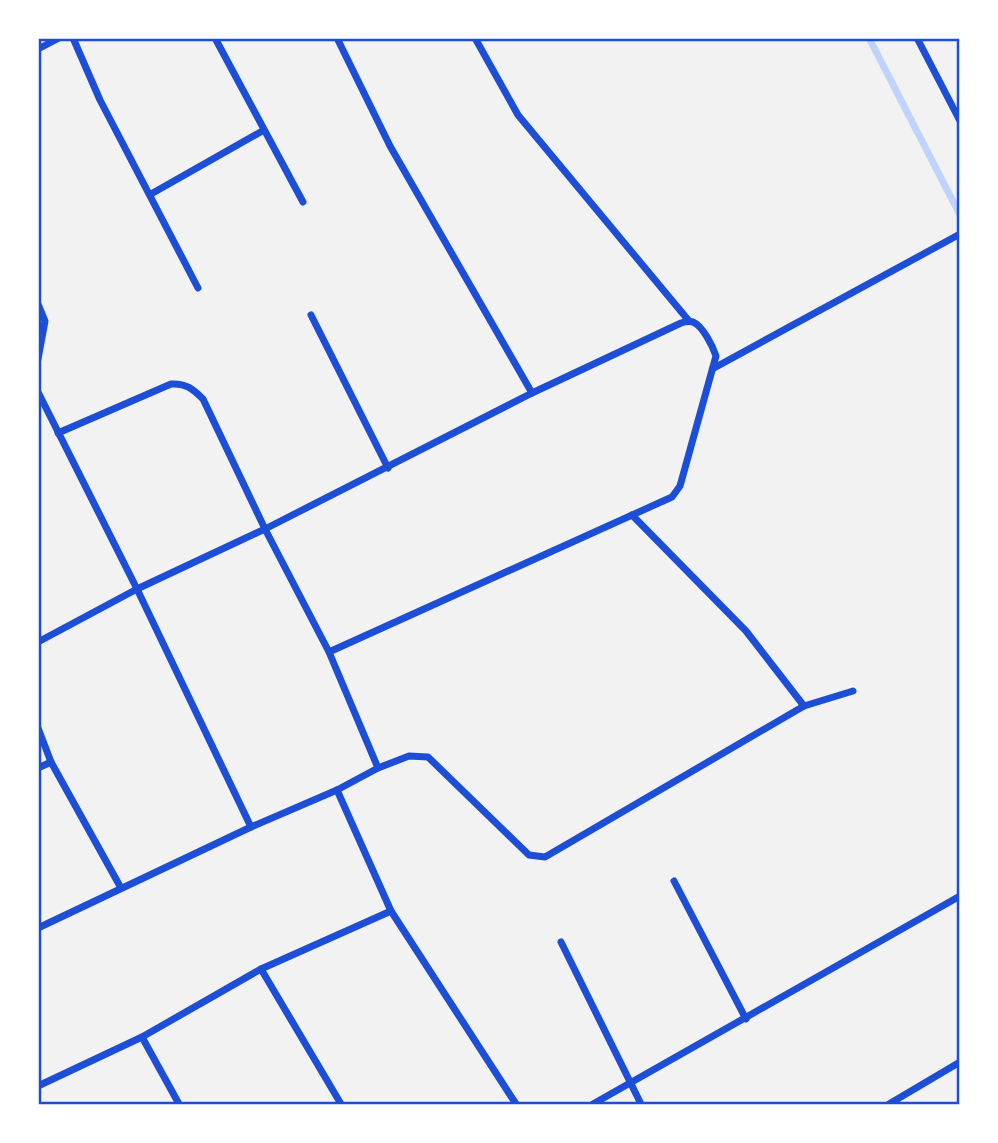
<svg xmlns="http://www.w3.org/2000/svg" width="998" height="1143" font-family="'Golos Text',sans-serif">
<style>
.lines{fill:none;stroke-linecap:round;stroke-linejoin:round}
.stream{stroke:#bfd3fe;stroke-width:7}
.minor{stroke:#1d4ed8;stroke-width:7}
.neatline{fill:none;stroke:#1d4ed8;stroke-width:2.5}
</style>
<rect width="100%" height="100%" fill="#f2f2f2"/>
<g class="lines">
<path class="stream" d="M869,38L960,215"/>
<g class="minor">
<path d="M73,38L100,100L198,288"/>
<path d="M215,38L303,202"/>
<path d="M337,38L390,146L532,393"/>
<path d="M475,38L518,115L689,321"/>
<path d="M917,38L960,121"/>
<path d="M38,49L59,38"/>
<path d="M151,194L264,130"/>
<path d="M38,304L45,321L38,359"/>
<path d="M311,315L388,468"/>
<path d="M714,368L960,234"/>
<path d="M38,392L137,589L251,827"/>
<path d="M632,515L746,631L804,706"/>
<path d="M38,642L137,589L265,529L203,399C193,389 186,383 171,384L58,433"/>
<path d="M329,652L672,497L680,486L716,356C713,347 703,326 693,322C689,321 684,322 681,323L532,393L265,529L329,652L378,768"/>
<path d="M38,728L51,762L121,888"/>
<path d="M38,768L51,762"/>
<path d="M337,790L391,911L516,1104"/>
<path d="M674,881L746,1019"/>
<path d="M38,928L251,827L337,790L378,768L409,756L428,757L529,855L545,857L804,706L853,691"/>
<path d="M561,942L641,1104"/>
<path d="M261,969L341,1104"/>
<path d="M142,1037L179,1104"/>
<path d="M38,1086L142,1037L261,969L391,911"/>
<path d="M593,1104L960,896"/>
<path d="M889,1104L960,1062"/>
</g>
</g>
<rect width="998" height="1143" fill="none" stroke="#ffffff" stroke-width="80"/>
<rect x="40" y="40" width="918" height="1063" class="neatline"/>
</svg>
